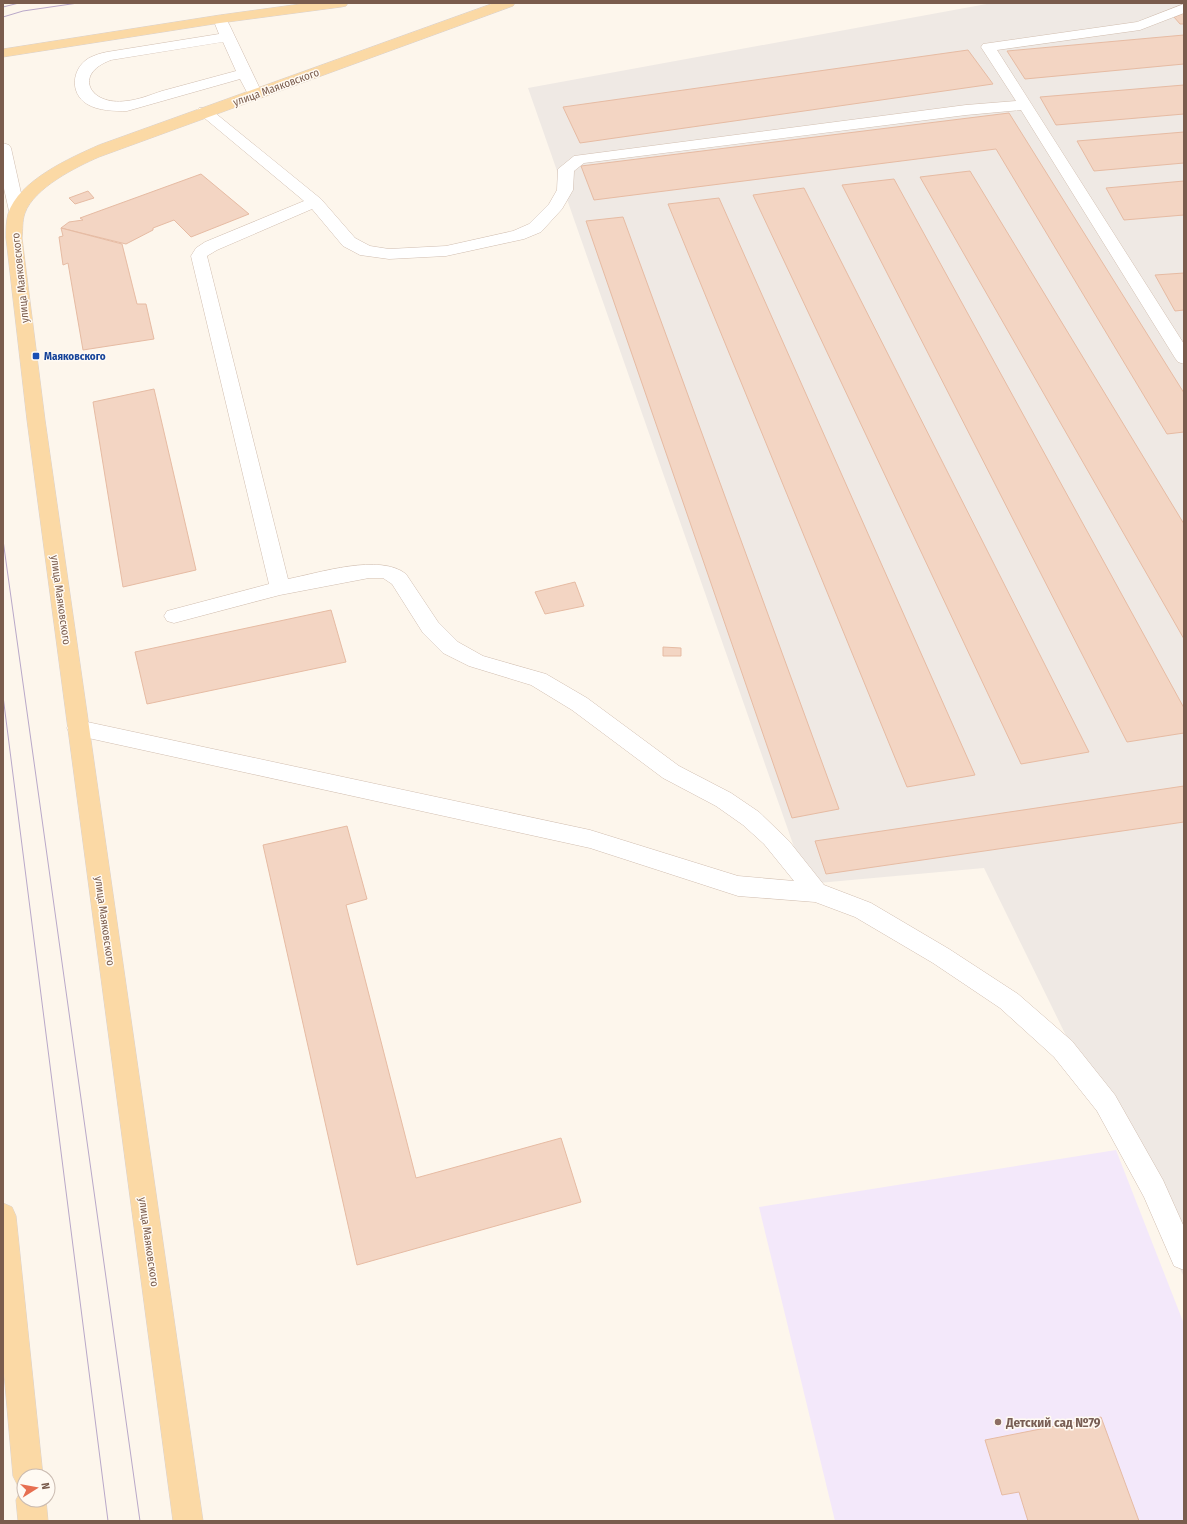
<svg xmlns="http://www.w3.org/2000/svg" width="1187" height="1524" font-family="'Fira Sans Condensed',sans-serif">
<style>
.industrial{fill:#efe9e4}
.education{fill:#f3e8fa}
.building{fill:#f3d5c3;stroke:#e6bba3}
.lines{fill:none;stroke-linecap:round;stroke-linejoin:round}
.minor-casing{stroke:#d1beb0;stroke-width:1}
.major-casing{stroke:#dad1cd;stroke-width:1}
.minor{fill:#fff;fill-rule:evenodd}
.major{fill:#fbd9a5;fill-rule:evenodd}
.tram{stroke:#b9a8c9;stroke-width:1}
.transit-dot{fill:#1a4fb4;stroke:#fffaf3;stroke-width:1.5}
.education-dot{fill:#8d6e63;stroke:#fffaf3;stroke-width:1.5}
.labels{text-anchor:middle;stroke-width:3;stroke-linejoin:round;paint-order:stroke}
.street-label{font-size:11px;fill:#7a5c4d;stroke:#fffaf3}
.transit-label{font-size:11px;font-weight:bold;fill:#164399;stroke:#fffaf3;text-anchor:start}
.near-education-label{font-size:13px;font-weight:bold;fill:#785e54;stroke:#fffaf3;text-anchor:start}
</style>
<rect width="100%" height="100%" fill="#fdf6ec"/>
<path class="industrial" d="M992,3H1184V1277L984,868L807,884L528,88Z"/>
<path class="education" d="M1116,1150L1184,1324V1521H835L759,1207Z"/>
<g class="building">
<path d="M1184,13V24H1180L1174,17Z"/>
<path d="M1184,35V64L1025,79L1007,51Z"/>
<path d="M968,50L993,84L580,143L563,107Z"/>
<path d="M1184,85V114L1056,125L1040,97Z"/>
<path d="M1009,113L1184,393V432L1167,434L996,149L594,200L581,166Z"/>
<path d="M1184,132V163L1094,171L1077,141Z"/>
<path d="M970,171L1184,524V639L920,177Z"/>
<path d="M201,174L249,214L191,237L174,220L153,228V230L126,244L61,228L69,222L83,220L80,218Z"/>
<path d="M894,179L1184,708V733L1127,742L842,185Z"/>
<path d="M1184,181V215L1124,220L1106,188Z"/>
<path d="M804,188L1089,752L1021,764L753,195Z"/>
<path d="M88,191L94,198L75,204L69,198Z"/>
<path d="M719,198L975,775L907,787L668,204Z"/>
<path d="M623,217L839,809L792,818L586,221Z"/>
<path d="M61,228L122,244L137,304H146L154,339L83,350L68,263L63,265L59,237L63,236Z"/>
<path d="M1184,273V310L1175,311L1155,275Z"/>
<path d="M154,389L196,570L123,587L93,402Z"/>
<path d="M575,582L584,606L545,614L535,592Z"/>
<path d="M331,610L346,662L147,704L135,652Z"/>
<path d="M663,647L681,648V656H663Z"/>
<path d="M1184,786V822L826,874L815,841Z"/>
<path d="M347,826L367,899L346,905L416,1178L561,1138L581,1202L357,1265L263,845Z"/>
<path d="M1101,1417L1139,1521H1028L1019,1492L1002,1495L985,1440Z"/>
</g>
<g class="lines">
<g class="minor-casing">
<g id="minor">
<path d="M1184,4V13L1140,30L997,50L1184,344V364L1178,362L1175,358L1021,110L966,115L584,163L574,171L573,190L562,209L541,232L524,239L446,256L389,259L360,255L343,246L312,209L217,250L207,256L288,579C319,573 380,553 406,574L438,622L458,642L483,656L546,674L587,698L679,766L731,793L759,812L789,841L824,885L871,903L949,949L1018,994L1072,1041L1115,1095L1163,1180L1184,1227V1270L1174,1266L1144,1197L1097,1111L1054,1057L1000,1008L933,963L855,917L815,902L738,896L590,848L70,734L67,728L70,722L78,720L590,830L738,876L794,881L764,844L743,825L716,806L663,778L572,710L531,685L469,666L443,653L423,633L392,584L383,578H369L280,595L174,623L167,621L164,616L167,611L269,584L191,256L196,248L205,242L304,201L196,111L199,108H209L321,199L355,238L370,246L389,249L446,246L513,231L529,224L549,204L557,190L558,169L574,156L966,105L1016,101L981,47L983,44L1137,22Z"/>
<path d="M222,20L227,21L229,24L263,95L260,98H250L240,79L127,111C115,111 98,111 87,104C69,93 72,68 89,58C95,55 101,53 107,52L219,34L215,24L217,21ZM223,42L236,71C211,78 187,84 162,91C150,95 138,100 126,101C90,106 72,74 111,60Z"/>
<path d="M3,143L9,145L11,148L25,211L23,214L17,216L11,214L9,211L3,184Z"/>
</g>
</g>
<g class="major-casing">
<g id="major">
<path d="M308,3H348L346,6L341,7L220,23L3,57V49L220,15Z"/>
<path d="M494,3H515L513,6L99,157C76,167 34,188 25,213C22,221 23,230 22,238L45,420L203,1521H173L27,420L6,238C6,230 6,221 8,214C19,180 70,158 99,145Z"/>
<path d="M3,1203L12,1207L16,1216L43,1476H24V1500H46L48,1521H18L16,1500L21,1490L23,1489L18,1486L13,1476L3,1362Z"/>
</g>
</g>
<use href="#minor" class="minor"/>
<use href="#major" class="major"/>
<g class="tram">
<path d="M3,7L19,3"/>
<path d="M3,17L23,11L78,3"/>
<path d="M3,540L140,1521"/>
<path d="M3,696L108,1521"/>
</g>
</g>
<rect class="transit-dot" x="32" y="352" width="8" height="8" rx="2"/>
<circle class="education-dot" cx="998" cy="1422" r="4"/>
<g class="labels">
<g class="street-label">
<text transform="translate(276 87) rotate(-20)" y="4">улица Маяковского</text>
<text transform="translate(20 278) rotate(-96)" y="4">улица Маяковского</text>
<text transform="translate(61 600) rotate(82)" y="4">улица Маяковского</text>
<text transform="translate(105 921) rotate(82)" y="4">улица Маяковского</text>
<text transform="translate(149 1242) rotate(82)" y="4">улица Маяковского</text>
</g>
<g class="transit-label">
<text x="44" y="360">Маяковского</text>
</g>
<g class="near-education-label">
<text x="1006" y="1427">Детский сад №79</text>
</g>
</g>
<rect width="1187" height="1524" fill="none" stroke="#7a5c4d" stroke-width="8"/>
<g transform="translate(36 1488) rotate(79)"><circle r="19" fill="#fffaf3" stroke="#cabbb1"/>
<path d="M0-3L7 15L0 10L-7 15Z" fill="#e76f51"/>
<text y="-6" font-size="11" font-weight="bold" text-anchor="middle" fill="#7a5c4d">N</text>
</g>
</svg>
